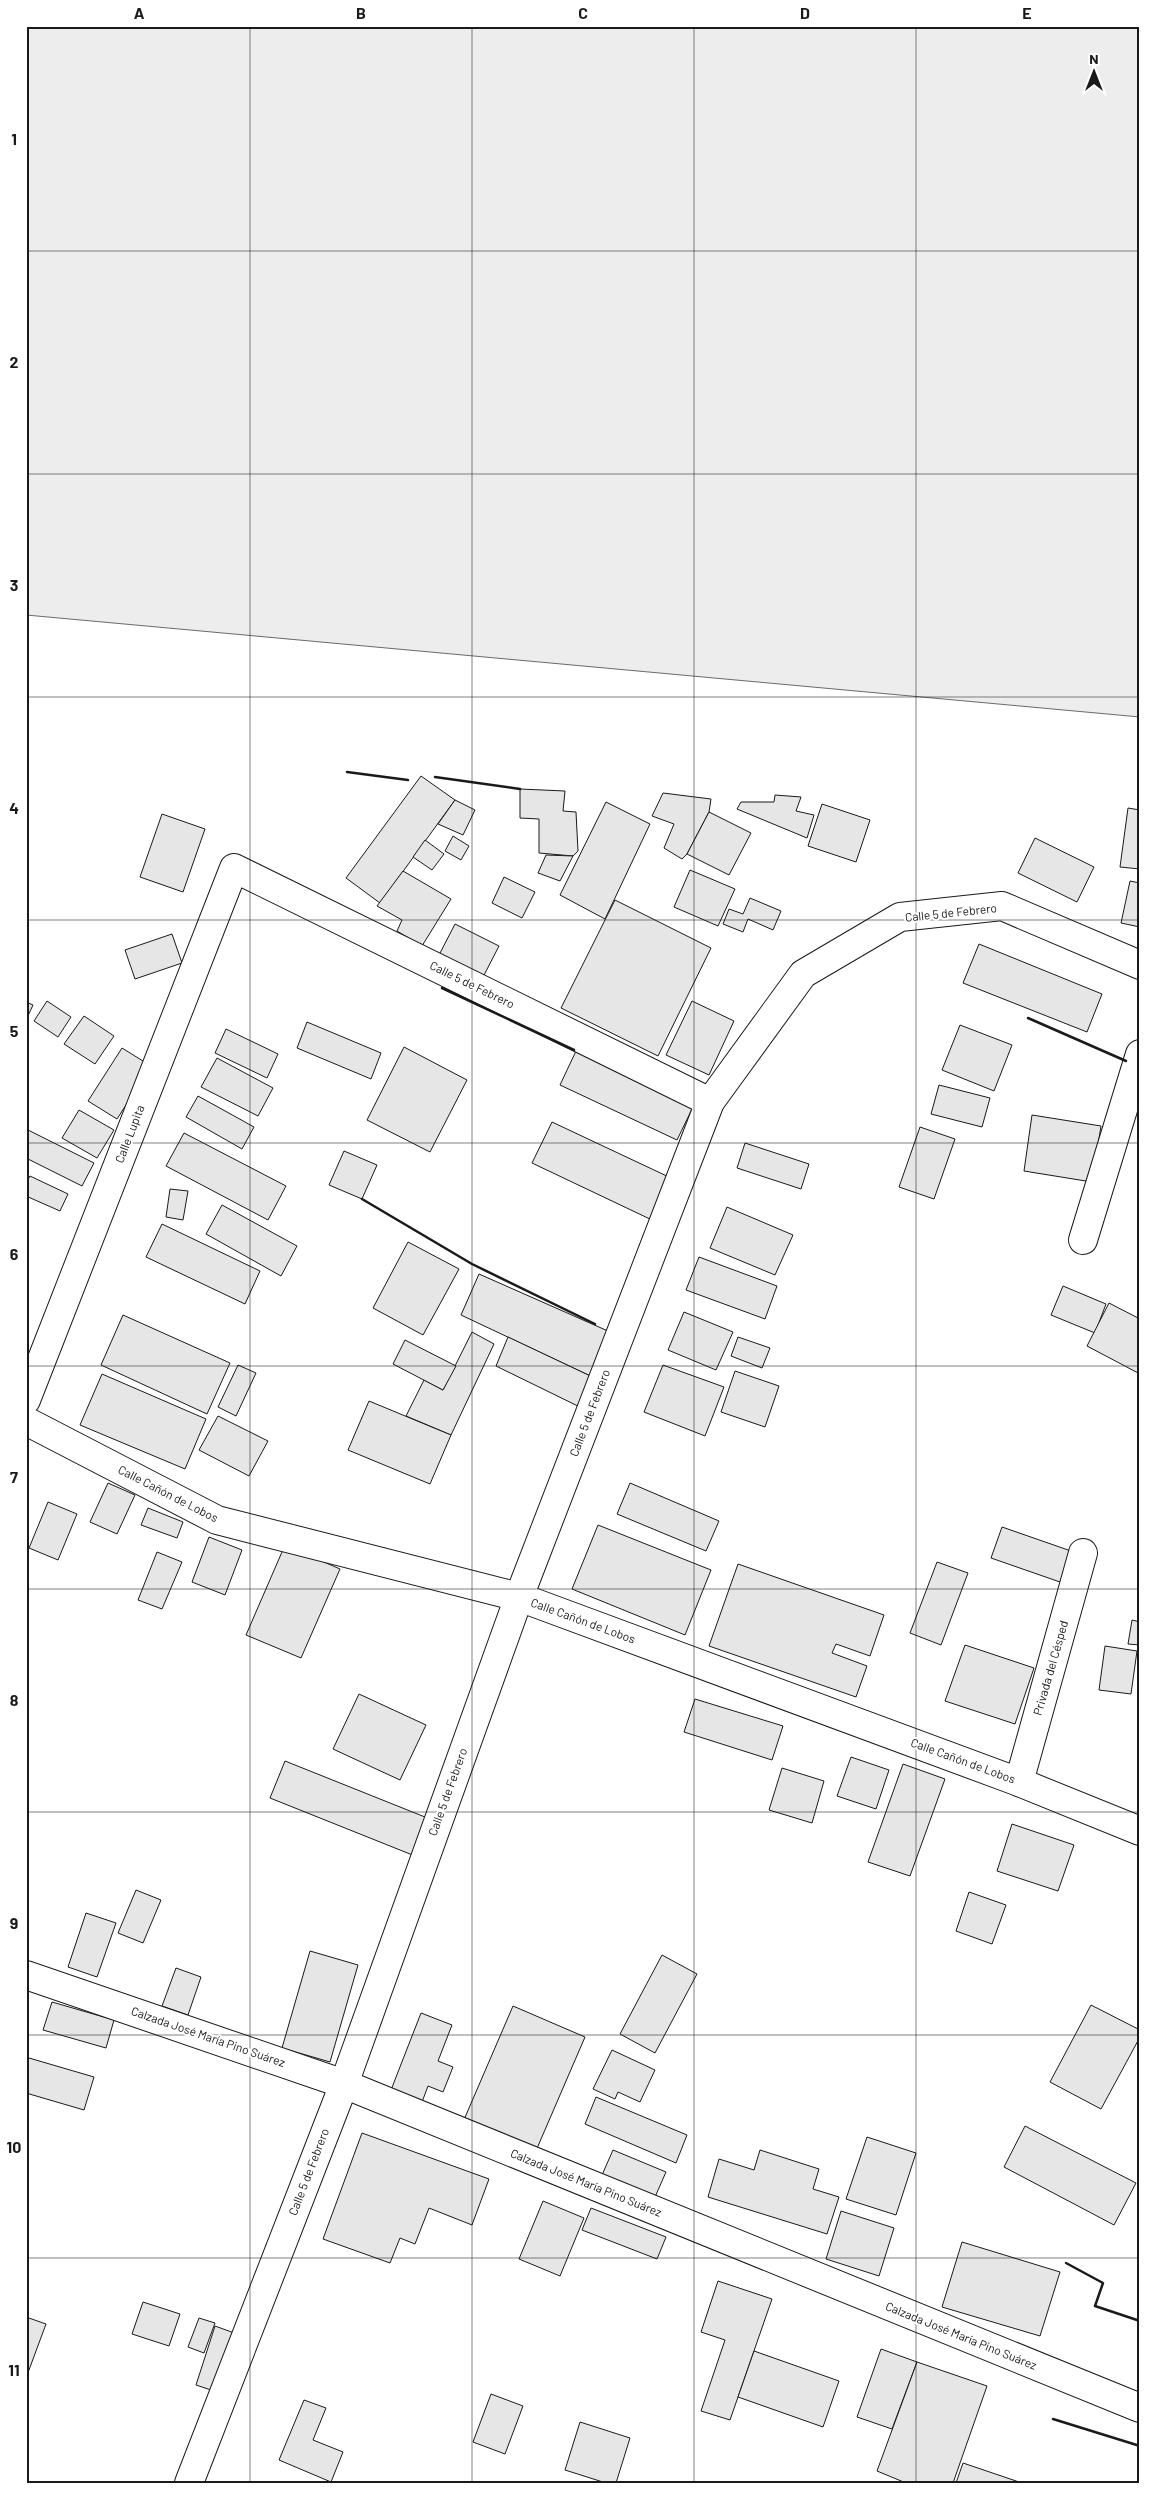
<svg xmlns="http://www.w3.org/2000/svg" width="1166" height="2509" font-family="Barlow,sans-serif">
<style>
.green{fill:#ededed;stroke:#6a6a6a}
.building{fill:#e6e6e6;stroke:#1a1a1a}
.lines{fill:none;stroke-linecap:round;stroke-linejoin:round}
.minor-casing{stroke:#1a1a1a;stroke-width:30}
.minor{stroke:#fff;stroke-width:28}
.wall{stroke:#1a1a1a;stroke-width:2.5}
.grid{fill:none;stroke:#1a1a1a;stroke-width:1;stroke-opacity:0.55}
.labels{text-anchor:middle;stroke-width:4;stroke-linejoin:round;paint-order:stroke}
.street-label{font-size:12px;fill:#1a1a1a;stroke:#fff}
.neatline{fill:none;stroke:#1a1a1a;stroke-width:2}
.grid-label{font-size:16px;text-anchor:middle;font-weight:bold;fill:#1a1a1a}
</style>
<rect width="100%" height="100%" fill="#fff"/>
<path class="green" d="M26,26H1140V717L26,615Z"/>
<g class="building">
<path d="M421,776L455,800L380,903L346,878Z"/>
<path d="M520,789L565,791L563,811L576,812L578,851L573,856L539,853V819L520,818Z"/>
<path d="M663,793L711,799L709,812L687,854L682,859L664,848L674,824L652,816Z"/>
<path d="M775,795L801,797L796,811L814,815L807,838L737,809L741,802H774Z"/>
<path d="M455,800L475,810L463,835L438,824Z"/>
<path d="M606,802L650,824L605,919L560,895Z"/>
<path d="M822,804L870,820L856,862L808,846Z"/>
<path d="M1128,808L1140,810V869L1120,867Z"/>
<path d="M709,812L751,833L729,875L687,854Z"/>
<path d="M162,814L205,829L183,892L140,877Z"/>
<path d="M453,836L469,846L461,860L445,851Z"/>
<path d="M1035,838L1094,867L1077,902L1018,873Z"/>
<path d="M425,840L444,854L432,870L413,857Z"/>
<path d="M546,855L573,856L560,881L538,873Z"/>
<path d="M690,870L735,889L718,926L674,907Z"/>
<path d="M403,871L451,899L422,946L397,931L402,920L377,906Z"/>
<path d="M504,877L535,892L522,918L492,903Z"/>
<path d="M1130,881L1140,883V927L1121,923Z"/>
<path d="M750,898L781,911L773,930L748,919L743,932L723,924L729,909L743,914Z"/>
<path d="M615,900L711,948L658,1056L561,1008Z"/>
<path d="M455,924L499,946L482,979L438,957Z"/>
<path d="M172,934L182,963L135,979L125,950Z"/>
<path d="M979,944L1102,994L1087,1032L963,983Z"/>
<path d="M47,1001L71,1017L58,1037L34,1021Z"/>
<path d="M692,1001L734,1021L709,1075L666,1055Z"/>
<path d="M26,1002L33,1005L26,1020Z"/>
<path d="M84,1016L114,1036L95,1064L64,1044Z"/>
<path d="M307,1022L381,1053L371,1079L297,1048Z"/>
<path d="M960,1025L1012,1045L994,1091L942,1070Z"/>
<path d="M226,1029L278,1054L267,1078L215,1053Z"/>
<path d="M404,1047L467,1080L430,1152L367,1120Z"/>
<path d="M122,1048L151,1066L117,1119L88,1101Z"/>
<path d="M576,1051L693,1107L677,1140L560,1085Z"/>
<path d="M217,1058L273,1088L258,1116L201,1087Z"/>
<path d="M939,1085L990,1098L982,1127L931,1114Z"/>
<path d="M198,1096L254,1127L242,1149L186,1117Z"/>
<path d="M79,1110L114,1130L97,1158L62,1138Z"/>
<path d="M1032,1115L1101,1126L1092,1182L1024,1171Z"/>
<path d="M552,1122L671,1178L652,1220L532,1163Z"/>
<path d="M920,1127L955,1139L934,1199L899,1187Z"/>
<path d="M28,1130L94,1163L82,1186L26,1158Z"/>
<path d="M184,1133L286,1186L268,1220L166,1166Z"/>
<path d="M745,1143L809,1164L801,1189L737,1168Z"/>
<path d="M344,1151L377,1165L362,1199L329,1185Z"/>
<path d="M30,1176L68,1194L60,1211L26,1196V1183Z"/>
<path d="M170,1189L188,1191L183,1220L166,1217Z"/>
<path d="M222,1205L297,1246L281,1276L206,1234Z"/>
<path d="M727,1207L793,1235L775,1275L710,1248Z"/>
<path d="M162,1224L260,1271L245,1304L146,1257Z"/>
<path d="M408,1242L459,1269L423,1335L373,1308Z"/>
<path d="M699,1257L777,1286L765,1319L686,1290Z"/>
<path d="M479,1274L617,1335L601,1381L461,1315Z"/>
<path d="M1063,1286L1106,1304L1095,1333L1051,1315Z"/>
<path d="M1109,1303L1140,1319V1374L1087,1346Z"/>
<path d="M684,1312L733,1332L716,1370L668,1350Z"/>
<path d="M123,1315L230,1363L207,1414L101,1365Z"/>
<path d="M472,1332L494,1344L451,1435L406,1416L424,1380L443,1390Z"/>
<path d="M508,1337L601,1381L588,1411L496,1366Z"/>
<path d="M738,1337L770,1348L762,1368L731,1356Z"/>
<path d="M405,1340L456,1366L443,1390L393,1364Z"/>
<path d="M238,1365L256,1373L236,1416L218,1407Z"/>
<path d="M663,1365L724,1387L705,1436L644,1412Z"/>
<path d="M735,1371L779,1386L765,1427L721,1412Z"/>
<path d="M102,1374L206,1419L185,1469L80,1425Z"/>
<path d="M369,1401L451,1435L430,1484L348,1450Z"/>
<path d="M218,1416L268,1441L249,1476L199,1450Z"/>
<path d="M108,1483L135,1495L117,1534L90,1522Z"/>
<path d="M630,1483L719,1521L706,1551L617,1514Z"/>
<path d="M48,1502L77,1514L58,1560L29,1548Z"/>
<path d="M148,1508L183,1522L177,1538L141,1525Z"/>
<path d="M598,1525L711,1570L685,1635L572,1589Z"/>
<path d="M1002,1527L1071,1551L1060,1582L991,1558Z"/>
<path d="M209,1537L242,1550L225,1595L192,1582Z"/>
<path d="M285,1545L340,1569L301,1658L246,1635Z"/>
<path d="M157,1552L182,1562L162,1609L138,1600Z"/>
<path d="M937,1562L968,1573L941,1645L910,1633Z"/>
<path d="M738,1564L884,1615L870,1656L836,1644L832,1653L867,1666L856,1697L709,1646Z"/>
<path d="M1132,1620L1140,1622V1645L1128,1644Z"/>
<path d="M965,1645L1034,1668L1015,1724L945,1701Z"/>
<path d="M1105,1646L1137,1651L1131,1694L1099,1690Z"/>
<path d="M359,1694L426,1725L400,1780L333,1749Z"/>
<path d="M695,1699L783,1726L772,1760L684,1732Z"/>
<path d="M851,1757L889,1770L876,1809L837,1796Z"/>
<path d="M285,1761L430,1819L415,1856L270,1798Z"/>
<path d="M903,1764L945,1779L910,1876L868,1862Z"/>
<path d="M782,1768L824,1781L812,1823L769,1810Z"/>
<path d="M1012,1824L1074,1845L1058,1891L997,1871Z"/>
<path d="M136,1890L161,1900L143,1943L118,1933Z"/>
<path d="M969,1892L1006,1905L992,1944L956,1931Z"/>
<path d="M86,1913L116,1923L97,1977L68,1967Z"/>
<path d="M310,1951L358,1965L330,2062L282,2048Z"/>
<path d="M662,1955L697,1974L655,2053L620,2034Z"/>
<path d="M176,1968L201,1977L188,2015L162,2006Z"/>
<path d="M52,2002L114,2020L106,2048L43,2030Z"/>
<path d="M1091,2005L1140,2030V2037L1101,2109L1050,2082Z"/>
<path d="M513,2006L585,2037L535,2153L463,2122Z"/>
<path d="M421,2013L452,2025L438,2061L453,2067L443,2092L428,2086L422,2102L391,2090Z"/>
<path d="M612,2050L655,2070L640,2102L618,2092L615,2099L593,2089Z"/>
<path d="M29,2058L94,2077L84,2110L26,2093V2066Z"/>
<path d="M596,2097L687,2135L676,2163L585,2124Z"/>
<path d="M1025,2126L1136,2183L1114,2225L1004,2167Z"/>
<path d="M362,2133L489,2179L472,2225L429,2208L415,2244L400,2238L390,2263L323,2239Z"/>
<path d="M867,2137L916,2153L896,2215L846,2199Z"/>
<path d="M613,2150L666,2172L655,2197L602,2175Z"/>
<path d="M760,2150L819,2169L813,2189L839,2197L827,2234L708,2197L719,2159L754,2170Z"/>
<path d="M543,2201L584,2218L560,2276L519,2259Z"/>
<path d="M591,2208L666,2237L657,2259L582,2230Z"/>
<path d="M841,2211L894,2228L879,2276L826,2259Z"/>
<path d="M962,2242L1060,2272L1040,2336L942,2307Z"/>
<path d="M718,2281L772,2299L730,2420L701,2411L725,2340L701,2332Z"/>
<path d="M143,2302L180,2314L169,2346L132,2334Z"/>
<path d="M26,2317L46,2324L26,2378Z"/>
<path d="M199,2318L215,2323L204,2353L188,2347Z"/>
<path d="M215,2326L237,2334L217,2392L196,2385Z"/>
<path d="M881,2349L917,2362L892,2429L857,2417Z"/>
<path d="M754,2351L839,2381L823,2427L738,2397Z"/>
<path d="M917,2362L987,2386L953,2483H906L877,2471Z"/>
<path d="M491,2394L523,2406L505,2454L473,2442Z"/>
<path d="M304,2400L326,2408L313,2440L343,2452L331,2482L279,2460Z"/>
<path d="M580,2422L630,2438L616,2483H606L565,2470Z"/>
<path d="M963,2463L1022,2483H956Z"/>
</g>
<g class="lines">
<g class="minor-casing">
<g id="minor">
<path d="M1083,1240L1140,1054"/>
<path d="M26,1400L234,868L710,1102"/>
<path d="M26,1421L217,1520L519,1597L1019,1782L1140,1831"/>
<path d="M1019,1782L1083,1553"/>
<path d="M26,1975L344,2084L1140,2408"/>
<path d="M189,2483L344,2084L519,1597L710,1102L803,974L900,917L1002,906L1140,965"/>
</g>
</g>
<use href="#minor" class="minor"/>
<g class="wall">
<path d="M347,772L408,780"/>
<path d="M435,777L520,789"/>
<path d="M442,988L574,1050"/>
<path d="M1028,1018L1126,1061"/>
<path d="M362,1199L472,1264L595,1324"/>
<path d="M1066,2263L1103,2283L1095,2306L1140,2321"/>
<path d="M1053,2419L1140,2446"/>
</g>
</g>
<path class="grid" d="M250,26V2483M472,26V2483M694,26V2483M916,26V2483M26,251H1140M26,474H1140M26,697H1140M26,920H1140M26,1143H1140M26,1366H1140M26,1589H1140M26,1812H1140M26,2035H1140M26,2258H1140"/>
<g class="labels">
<g class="street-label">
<text transform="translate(951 913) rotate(-6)" y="4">Calle 5 de Febrero</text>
<text transform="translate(472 985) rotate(26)" y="4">Calle 5 de Febrero</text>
<text transform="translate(130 1134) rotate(-69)" y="4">Calle Lupita</text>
<text transform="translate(590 1413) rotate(-69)" y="4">Calle 5 de Febrero</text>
<text transform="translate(168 1494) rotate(27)" y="4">Calle Cañón de Lobos</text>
<text transform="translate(583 1621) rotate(20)" y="4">Calle Cañón de Lobos</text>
<text transform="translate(1051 1668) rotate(-74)" y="4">Privada del Césped</text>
<text transform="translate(963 1761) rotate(20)" y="4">Calle Cañón de Lobos</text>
<text transform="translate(448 1792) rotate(-70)" y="4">Calle 5 de Febrero</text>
<text transform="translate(208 2037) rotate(19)" y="4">Calzada José María Pino Suárez</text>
<text transform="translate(309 2172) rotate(-69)" y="4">Calle 5 de Febrero</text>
<text transform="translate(586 2183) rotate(22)" y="4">Calzada José María Pino Suárez</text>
<text transform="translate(961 2336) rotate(22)" y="4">Calzada José María Pino Suárez</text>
</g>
</g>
<rect width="1166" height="2509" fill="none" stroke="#ffffff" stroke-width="55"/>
<g transform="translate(1094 72)" stroke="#ffffff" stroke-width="4" paint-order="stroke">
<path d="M0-4L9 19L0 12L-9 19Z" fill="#1a1a1a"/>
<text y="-8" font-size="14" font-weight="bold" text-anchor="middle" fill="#1a1a1a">N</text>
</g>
<rect x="28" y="28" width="1110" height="2454" class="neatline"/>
<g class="grid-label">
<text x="139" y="19">A</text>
<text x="361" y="19">B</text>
<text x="583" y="19">C</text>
<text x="805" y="19">D</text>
<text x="1027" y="19">E</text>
<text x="14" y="145">1</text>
<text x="14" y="368">2</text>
<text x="14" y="591">3</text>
<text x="14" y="814">4</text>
<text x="14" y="1037">5</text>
<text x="14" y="1260">6</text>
<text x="14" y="1483">7</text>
<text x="14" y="1706">8</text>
<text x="14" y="1929">9</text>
<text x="14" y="2153">10</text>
<text x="14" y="2376">11</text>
</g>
</svg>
